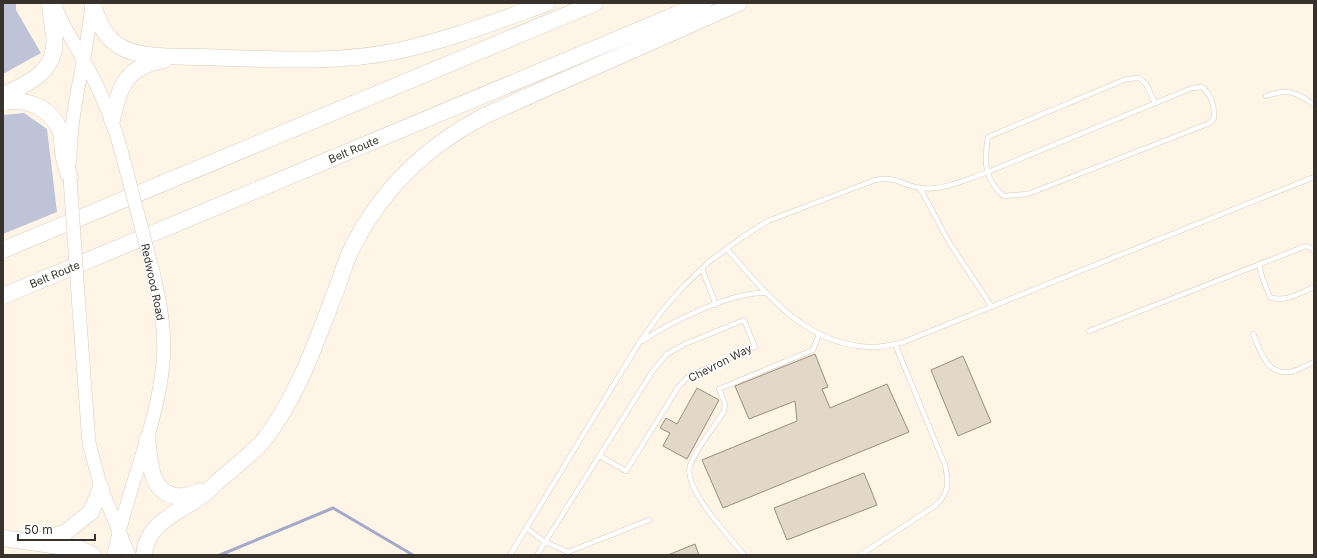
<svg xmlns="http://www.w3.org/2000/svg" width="1317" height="558" font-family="Inter,sans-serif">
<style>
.green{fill:#bfc3d8}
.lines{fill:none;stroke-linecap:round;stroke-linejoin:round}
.stream{stroke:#a4a9ca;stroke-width:3}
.building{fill:#e3d8c7;stroke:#988d7d}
.lane-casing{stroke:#d7ccbb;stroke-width:5.5}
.secondary-casing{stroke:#d7ccbb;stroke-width:14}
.highway-casing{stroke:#d7ccbb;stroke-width:17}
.lane{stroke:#fff;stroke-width:4.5}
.secondary{stroke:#fff;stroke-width:13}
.highway{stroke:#fff;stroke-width:16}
.secondary-bridge-casing{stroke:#d7ccbb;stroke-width:14;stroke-linecap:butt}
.secondary-bridge{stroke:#fff;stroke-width:13}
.labels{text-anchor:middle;stroke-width:3;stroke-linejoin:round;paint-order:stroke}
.street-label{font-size:11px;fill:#37332c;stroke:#fff}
</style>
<rect width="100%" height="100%" fill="#fef5e7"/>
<g class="green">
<path d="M3,3H16V10L41,53L3,74Z"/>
<path d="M24,113L47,129L57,212L3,234V115Z"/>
</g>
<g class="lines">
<path class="stream" d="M220,555L333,508L413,555"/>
</g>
<g class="building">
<path d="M815,354L828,387L822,389L830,408L887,384L909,432L723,508L702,460L797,421L795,401L749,419L735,386Z"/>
<path d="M963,356L991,422L958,436L931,370Z"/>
<path d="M697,388L719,400L687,459L663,446L670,433L660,428L666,418L677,424Z"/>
<path d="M864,473L877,505L787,540L774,508Z"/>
<path d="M695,544L699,555H668Z"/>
</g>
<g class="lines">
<g class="lane-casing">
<g id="lane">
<path d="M1266,96C1287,88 1297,92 1314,105"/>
<path d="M920,188L949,242L992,307"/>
<path d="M727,249C766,294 806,345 870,347C880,348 891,344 901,343L1314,177"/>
<path d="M1259,264L1262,277L1270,297C1284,303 1300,293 1314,287"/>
<path d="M702,269L716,305"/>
<path d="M1089,331L1306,246L1313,249L1314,251"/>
<path d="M1253,334C1260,350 1266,374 1288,372C1296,372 1306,365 1314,362"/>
<path d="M642,341C671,322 732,291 766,293"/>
<path d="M526,528L545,542L568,552L649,520"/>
<path d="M510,555L639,343L661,312L683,287L710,261L744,236L768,221L875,180C899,176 901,186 921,188C943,191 967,179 988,172L1192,88L1202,87C1212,95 1214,105 1214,118L1210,123L1028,194L1004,196C984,180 984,161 988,137L1126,79L1139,78L1146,84L1155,103"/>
<path d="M537,555L652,372L667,354L685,344L744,320L755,347L689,376L679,386L626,471L600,456"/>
<path d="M744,555C730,537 683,489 690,466C695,450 715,426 724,411L725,404L719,389L813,350L819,334"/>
<path d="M860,555L935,506C949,494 949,482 945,465L895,344"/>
</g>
</g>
<g class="secondary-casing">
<g id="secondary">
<path d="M54,3C61,24 74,42 84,61C102,93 115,125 124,161"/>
<path d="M70,161C70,107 87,57 92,4"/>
<path d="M79,309L89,443L101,488L129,555"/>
<path d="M114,555C126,490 157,429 163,363C166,332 160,301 153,272"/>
</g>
</g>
<g class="highway-casing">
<g id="highway">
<path d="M92,3C98,20 104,38 121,47C141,59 181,56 204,57C268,59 335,64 397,51C449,40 497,21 547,3"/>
<path d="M3,95C30,83 59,70 54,34C52,23 51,14 50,3"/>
<path d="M3,102C26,98 50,107 60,130C63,139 62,148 64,158C65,165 68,172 70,178"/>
<path d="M112,120C120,86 126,66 164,60"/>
<path d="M3,250L595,3"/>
<path id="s1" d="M3,296L704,3"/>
<path d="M147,439C151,461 148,491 176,496C185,497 192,495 200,491"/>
<path d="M3,538L80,549L93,555"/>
<path d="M38,541L66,532L91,512L101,488"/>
<path d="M144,555C146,523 178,513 200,497C209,491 216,483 223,477C238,464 256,451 267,436C300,391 317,339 337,288C342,274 346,259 353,246C383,187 427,146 484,116L739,3"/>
</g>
</g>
<use href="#lane" class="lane"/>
<use href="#secondary" class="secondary"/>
<use href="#highway" class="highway"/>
<g class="secondary-bridge-casing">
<g id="secondary-bridge">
<path d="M124,161L153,272"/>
<path d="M70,178L79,309"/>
</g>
</g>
<use href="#secondary-bridge" class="secondary-bridge"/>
</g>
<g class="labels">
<g class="street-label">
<text dy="4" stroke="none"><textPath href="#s1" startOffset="380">Belt Route</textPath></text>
<text dy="4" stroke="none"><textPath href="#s1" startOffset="56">Belt Route</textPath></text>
<text transform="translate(153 282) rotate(78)" y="4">Redwood Road</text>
<text transform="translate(720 363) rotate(-27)" y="4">Chevron Way</text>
</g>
</g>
<rect width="1317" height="558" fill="none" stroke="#37332c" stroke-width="8"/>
<path d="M18 534v6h77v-6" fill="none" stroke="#37332c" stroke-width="2"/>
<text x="24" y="534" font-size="12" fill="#37332c" stroke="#ffffff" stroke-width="3" paint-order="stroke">50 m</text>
</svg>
